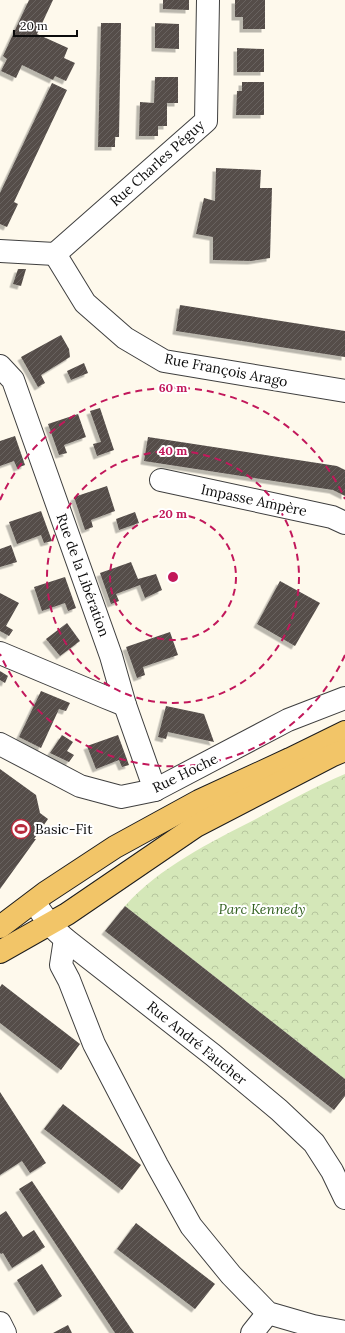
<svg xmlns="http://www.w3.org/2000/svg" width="345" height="1333" font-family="Lora,serif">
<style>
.park{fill:url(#park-crowns)}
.building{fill:url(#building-hatch);filter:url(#shadow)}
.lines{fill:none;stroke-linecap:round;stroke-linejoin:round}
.minor-casing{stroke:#3f3f3f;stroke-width:24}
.major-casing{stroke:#1d1d1d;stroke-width:24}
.minor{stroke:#fff;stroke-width:22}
.major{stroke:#f2c568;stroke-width:22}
.ring{fill:none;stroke:#c2185b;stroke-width:2;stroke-dasharray:7 5}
.labels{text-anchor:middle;stroke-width:4;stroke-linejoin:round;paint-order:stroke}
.street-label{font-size:14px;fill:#0c0c0c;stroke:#fff}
.poi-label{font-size:14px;fill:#0c0c0c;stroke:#fff;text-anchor:start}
.park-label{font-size:14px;font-style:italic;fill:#336120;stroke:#fff}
.centre{fill:#c2185b;stroke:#fff;stroke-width:2}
.ring-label{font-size:12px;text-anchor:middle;font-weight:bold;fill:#c2185b;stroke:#fff;stroke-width:4;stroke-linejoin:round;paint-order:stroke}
</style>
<defs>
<pattern id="park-crowns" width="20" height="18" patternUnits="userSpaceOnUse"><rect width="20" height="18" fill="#d4e7b8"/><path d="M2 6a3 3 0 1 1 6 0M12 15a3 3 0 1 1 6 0" fill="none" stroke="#b5c59d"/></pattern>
<pattern id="building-hatch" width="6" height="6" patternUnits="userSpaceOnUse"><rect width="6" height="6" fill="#544d49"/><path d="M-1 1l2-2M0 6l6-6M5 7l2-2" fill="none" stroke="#68625f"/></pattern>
<filter id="shadow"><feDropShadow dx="-3.5" dy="3.5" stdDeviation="0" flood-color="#0004"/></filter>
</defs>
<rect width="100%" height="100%" fill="#fef9ec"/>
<path class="park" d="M345,774V1079L125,906C160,867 209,843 256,819C285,803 314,787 345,774Z"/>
<g class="building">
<path d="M29,0H53L37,34L68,48L64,58L75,63L66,81L55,76L53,80L22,65L16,78L1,71L7,59L3,56Z"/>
<path d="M163,0H189V10L163,9Z"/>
<path d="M235,0H265V29H243V17H235Z"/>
<path d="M101,23H121L119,137H115V147H98Z"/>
<path d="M155,23L179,24V49L155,48Z"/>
<path d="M237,48L264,49V72H237Z"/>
<path d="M155,77H178V103H167V126H158V136H139L140,102L154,103Z"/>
<path d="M242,82H264V115H236L237,91H242Z"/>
<path d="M52,83L67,90L14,202L18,204L7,227L0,224V193Z"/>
<path d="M216,168L261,170L260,188H272L270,258L251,261L213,260V237L196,234L204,198L215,201Z"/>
<path d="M18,269H26L21,286L13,284Z"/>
<path d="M180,305L345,331V357L176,331Z"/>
<path d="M61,335L69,349L70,357L41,375L45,383L38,387L21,357Z"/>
<path d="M84,363L88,373L71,380L67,371Z"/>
<path d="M100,408L114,450L97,456L93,444L101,442L90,411Z"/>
<path d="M78,414L86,437L64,445L67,453L59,455L48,424Z"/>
<path d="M15,436L25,465L17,468L14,461L0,466V441Z"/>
<path d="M148,437L337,466L345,470V496L333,490L144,461Z"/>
<path d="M107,486L115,511L91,520L93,527L85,530L74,497Z"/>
<path d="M41,511L52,541L44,543L41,535L17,544L9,522Z"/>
<path d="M135,512L139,523L119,530L116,519Z"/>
<path d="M11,545L17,562L0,567V549Z"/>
<path d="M131,562L138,579L156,574L162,590L145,598L140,585L116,594L119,601L111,604L100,573Z"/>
<path d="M65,577L76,608L68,611L65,603L42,611L34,587Z"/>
<path d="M280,581L320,603L295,646L257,624Z"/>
<path d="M0,593L19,603L6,626L13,630L9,636L0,631Z"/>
<path d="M67,623L80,641L60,656L46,639Z"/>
<path d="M170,632L178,655L143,667L145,675L137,678L126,647Z"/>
<path d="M0,671L8,676L5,683L0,680Z"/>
<path d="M41,691L70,703L66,711L59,709L41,748L19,737Z"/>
<path d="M166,706L204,714L214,742L168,732L166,739L158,737Z"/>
<path d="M62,735L73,742L67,751L74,755L69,762L50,753Z"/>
<path d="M118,735L129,765L122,767L119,760L96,769L87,746Z"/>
<path d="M0,769L36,795L40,813L48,819L34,839H36L0,889Z"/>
<path d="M125,906L345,1079V1096L334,1110L105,931Z"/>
<path d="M2,984L80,1044L61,1070L0,1023V987Z"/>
<path d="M0,1092L46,1163L30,1173L22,1161L0,1175Z"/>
<path d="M63,1104L141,1165L122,1190L44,1129Z"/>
<path d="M32,1181L134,1333H115L19,1189Z"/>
<path d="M6,1211L23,1237L34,1230L45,1247L12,1268L3,1253L1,1254L0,1253V1215Z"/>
<path d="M136,1223L215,1284L195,1309L117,1249Z"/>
<path d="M42,1264L62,1296L37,1312L17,1280Z"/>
<path d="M68,1325L72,1333H53Z"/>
</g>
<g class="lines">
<g class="minor-casing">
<g id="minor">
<path d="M0,251L55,254"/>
<path d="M55,254L85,303L125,338L164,361L345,391"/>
<path d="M55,254L206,121L208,0"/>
<path d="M0,366L13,380L111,656L125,705L155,790"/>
<path d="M161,480L332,517L345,523"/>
<path d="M0,653L105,697L125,705"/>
<path d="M0,744L80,786L121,797L155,790L288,720L345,698"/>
<path d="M34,902L50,925L65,939L213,1055L279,1110L314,1143L332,1171L345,1198"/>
<path d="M65,939L61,965L69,980L94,1044L157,1165L191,1226L231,1275L268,1313L313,1326L345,1332"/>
<path d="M0,1323L5,1333"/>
<path d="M252,1333L268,1313"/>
</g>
</g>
<g class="major-casing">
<g id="major">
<path d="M0,927L45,893L115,847L199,801L290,759L345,732"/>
<path d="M0,952L67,914L196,826L331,756L345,750"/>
</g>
</g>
<use href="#minor" class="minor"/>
<use href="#major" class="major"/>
</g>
<g class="ring">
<circle cx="173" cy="577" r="63"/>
<circle cx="173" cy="577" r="126"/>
<path d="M345 655A189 189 0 0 1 0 654M0 500A189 189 0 0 1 345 499"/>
</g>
<defs>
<g id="stadium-ring" transform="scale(1)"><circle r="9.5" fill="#fff" stroke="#b62b3d" stroke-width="1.5"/><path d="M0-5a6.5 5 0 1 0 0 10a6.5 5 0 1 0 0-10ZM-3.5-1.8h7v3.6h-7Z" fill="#b62b3d"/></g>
</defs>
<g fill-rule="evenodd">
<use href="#stadium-ring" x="21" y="829"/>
</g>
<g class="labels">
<g class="street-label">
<text transform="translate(157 163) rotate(-42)" y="5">Rue Charles Péguy</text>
<text transform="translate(226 370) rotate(11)" y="5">Rue François Arago</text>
<text transform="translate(254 500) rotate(12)" y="5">Impasse Ampère</text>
<text transform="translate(83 575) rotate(70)" y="5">Rue de la Libération</text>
<text transform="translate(185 773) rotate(-26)" y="5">Rue Hoche</text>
<text transform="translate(197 1043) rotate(39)" y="5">Rue André Faucher</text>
</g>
<g class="poi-label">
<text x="35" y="834">Basic-Fit</text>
</g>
<g class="park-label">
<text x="262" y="914">Parc Kennedy</text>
</g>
</g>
<circle cx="173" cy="577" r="6" class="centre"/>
<g class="ring-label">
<text x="173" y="392">60 m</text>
<text x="173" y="455">40 m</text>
<text x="173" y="518">20 m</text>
</g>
<path d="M14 30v6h63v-6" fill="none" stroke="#0c0c0c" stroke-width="2"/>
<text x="20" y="30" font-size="12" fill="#0c0c0c" stroke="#ffffff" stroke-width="3" paint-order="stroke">20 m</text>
</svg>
